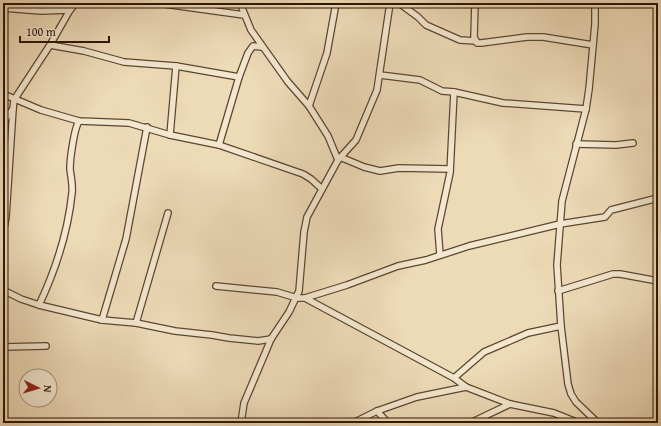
<svg xmlns="http://www.w3.org/2000/svg" width="661" height="426" font-family="'Gentium Book Plus',serif">
<style>
.lines{fill:none;stroke-linecap:round;stroke-linejoin:round}
.minor-casing{stroke:#5d462e;stroke-width:8}
.minor{stroke:#f3e7d0;stroke-width:5.5}
</style>
<rect width="100%" height="100%" fill="#eddab7"/>
<filter id="stains"><feTurbulence type="fractalNoise" baseFrequency=".005" numOctaves="4"/><feColorMatrix values="0 0 0 0 .2 0 0 0 0 .09 0 0 0 0 .02 0 0 0 .5 -.17"/></filter>
<radialGradient id="worn" r=".72"><stop offset=".6" stop-color="#630" stop-opacity="0"/><stop offset="1" stop-color="#630" stop-opacity=".3"/></radialGradient>
<g class="lines">
<g class="minor-casing">
<g id="minor">
<path d="M157,3L244,15"/>
<path d="M240,3L251,30L288,82L309,106L328,136L338,160"/>
<path d="M399,3L418,17L426,25L460,40L476,41"/>
<path d="M475,3L474,37L477,43H481L527,37H543L593,45"/>
<path d="M595,3V24L589,89L586,109L562,201L557,265L561,326L568,384L571,394L576,402L598,423"/>
<path d="M3,8L41,11L70,10"/>
<path d="M50,45L84,51L124,62L176,66L239,77"/>
<path d="M380,75L420,80L442,91L454,92L503,103L586,109"/>
<path d="M3,94L41,110L79,121L129,123L170,135L219,145L303,174L311,179L322,189"/>
<path d="M309,106L327,53L336,3"/>
<path d="M3,122L13,109L14,100L50,45L70,10L76,3"/>
<path d="M170,135L176,66"/>
<path d="M576,144L616,145L633,143"/>
<path d="M219,145L239,77L248,53L253,46L262,47"/>
<path d="M340,157L364,167L380,171L399,168L450,169"/>
<path d="M3,233L6,217L13,109"/>
<path d="M440,255L438,229L450,173L454,92"/>
<path d="M216,286L277,292L297,298H305L454,378L466,387L510,404L554,413L579,423"/>
<path d="M3,290L21,299L39,305L102,320L136,323L175,331L212,335L229,338L258,341L271,339"/>
<path d="M558,291L613,274H620L658,281"/>
<path d="M305,298L347,285L398,266L426,260L469,246L560,224L605,217L611,210L658,198"/>
<path d="M39,305C56,269 68,232 72,193C73,186 71,177 70,169C70,159 74,129 79,121"/>
<path d="M102,320L126,239L147,127"/>
<path d="M136,323L168,213"/>
<path d="M3,347L46,346"/>
<path d="M454,378L484,352L528,333L561,326"/>
<path d="M377,411L388,423"/>
<path d="M241,423L244,403L266,351L271,339L289,312L299,291L304,232L307,217L338,160L356,140L377,90L390,3"/>
<path d="M353,423L377,411L417,397L466,387"/>
<path d="M470,423L510,404"/>
</g>
</g>
<use href="#minor" class="minor"/>
</g>
<rect width="661" height="426" fill="none" stroke="#eddab7" stroke-width="16"/>
<rect x="4" y="4" width="653" height="418" fill="none" stroke="#2d1500" stroke-width="2"/>
<rect x="8" y="8" width="645" height="410" fill="none" stroke="#2d1500"/>
<g transform="translate(38 388) rotate(95)"><circle r="19" fill="#f3e7d0" stroke="#a4937d"/>
<path d="M0-3L7 15L0 10L-7 15Z" fill="#8f2418"/>
<text y="-6" font-size="11" font-weight="bold" text-anchor="middle" fill="#2d1500">N</text>
</g>
<path d="M20 36v6h89v-6" fill="none" stroke="#2d1500" stroke-width="2"/>
<text x="26" y="36" font-size="12" fill="#2d1500" stroke="#f3e7d0" stroke-width="3" paint-order="stroke">100 m</text>
<rect width="100%" height="100%" filter="url(#stains)"/>
<rect width="100%" height="100%" fill="url(#worn)"/>
</svg>
